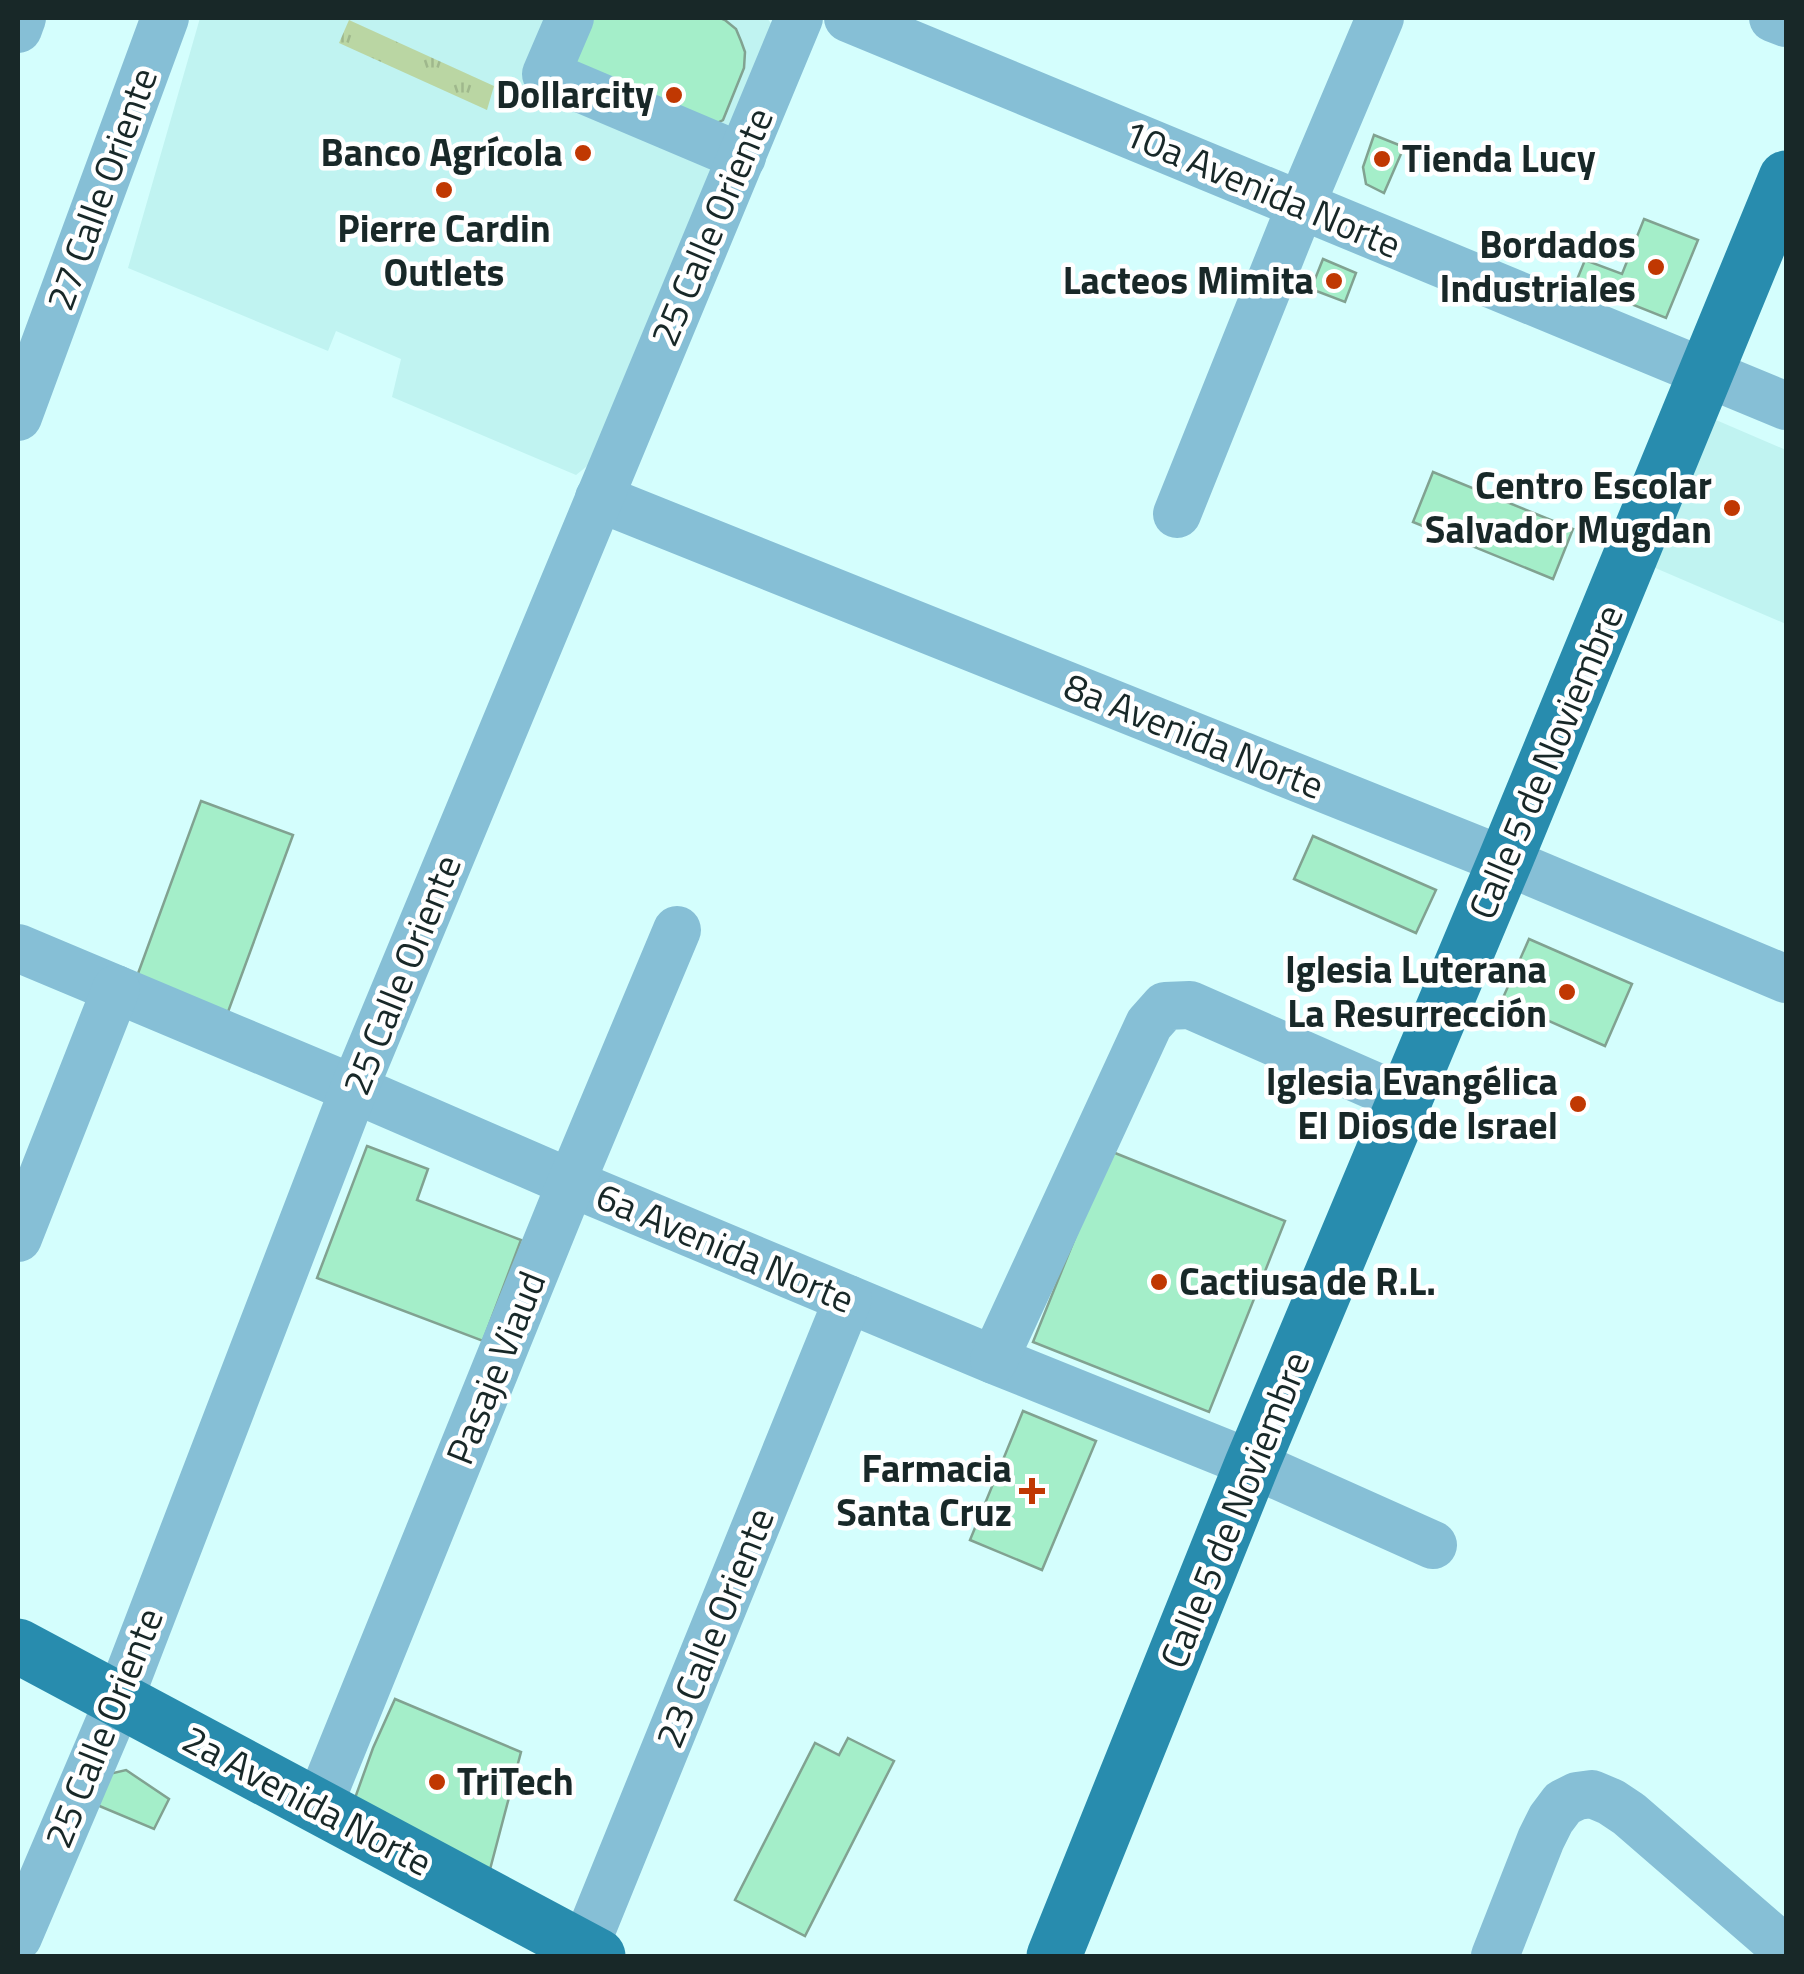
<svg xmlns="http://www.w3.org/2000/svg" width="1804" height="1974" font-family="'Titillium Web',sans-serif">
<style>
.built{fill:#c0f3f1}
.grass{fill:url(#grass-tufts)}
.building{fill:#a4eec9;stroke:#81a291;stroke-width:2.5}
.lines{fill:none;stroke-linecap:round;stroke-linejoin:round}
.minor{stroke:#86bfd6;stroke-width:48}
.major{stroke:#288cae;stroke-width:55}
.poi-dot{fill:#c03802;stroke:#fff;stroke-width:4}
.labels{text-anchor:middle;stroke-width:9;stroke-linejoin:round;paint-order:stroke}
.poi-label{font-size:38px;font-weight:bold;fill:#182828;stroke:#fff;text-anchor:end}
.street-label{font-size:38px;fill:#182828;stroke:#fff}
</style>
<defs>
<pattern id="grass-tufts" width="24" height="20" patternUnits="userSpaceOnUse" patternTransform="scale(2.5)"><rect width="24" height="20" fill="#bad6a3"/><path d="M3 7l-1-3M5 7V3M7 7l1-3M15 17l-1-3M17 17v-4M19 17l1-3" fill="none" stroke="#9fb88c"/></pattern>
</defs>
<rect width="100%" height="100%" fill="#d4fefd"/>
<g class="built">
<path d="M200,18H767L773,26L607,450L576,475L392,397L401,359L336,331L328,351L128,268Z"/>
<path d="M1716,420L1786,450V624L1653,567Z"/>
</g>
<path class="grass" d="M349,20L494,86L487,110L339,43Z"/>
<g class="building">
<path d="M580,18H720L725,20L736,29L741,41L745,52L744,68L723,120L717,123L558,71Z"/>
<path d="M1374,135L1404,147L1384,193L1366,184L1363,167Z"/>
<path d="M1644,219L1698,240L1666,318L1576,282L1585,260L1622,274Z"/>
<path d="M1323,259L1356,273L1345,302L1311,289Z"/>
<path d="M1433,472L1573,529L1553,579L1413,522Z"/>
<path d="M201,801L293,835L228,1012L136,979Z"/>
<path d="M1313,836L1436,890L1416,933L1294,879Z"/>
<path d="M1529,939L1632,984L1605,1046L1502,1000Z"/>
<path d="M367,1146L428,1169L417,1200L521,1240L483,1341L317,1278Z"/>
<path d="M1110,1151L1285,1221L1209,1412L1033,1342Z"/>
<path d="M1023,1411L1096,1441L1042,1570L970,1540Z"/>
<path d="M395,1699L521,1752L488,1877L350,1812L373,1748Z"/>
<path d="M848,1738L894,1761L805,1936L735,1900L815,1743L839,1755Z"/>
<path d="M126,1770L169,1799L154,1829L97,1805L109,1774Z"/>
</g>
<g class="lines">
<g class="minor">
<path d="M570,18L546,74L742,157"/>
<path d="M848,18L1786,406"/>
<path d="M1773,18L1786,23"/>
<path d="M18,29L22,18"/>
<path d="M18,417L165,18"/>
<path d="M599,498L1505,861L1786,979"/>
<path d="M1177,514L1301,205L1380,18"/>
<path d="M18,948L354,1089L571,1183L994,1360L1252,1464L1433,1545"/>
<path d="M18,1238L116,989"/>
<path d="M994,1360L1149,1024L1165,1006L1190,1005L1404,1099"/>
<path d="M318,1807L571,1183L677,930"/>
<path d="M18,1937L119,1700L354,1089L799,18"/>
<path d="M581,1956L848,1299"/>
<path d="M1495,1956L1541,1839L1551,1819L1563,1803L1577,1796L1592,1794L1611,1802L1629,1814L1786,1950"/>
</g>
<g class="major">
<path d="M18,1646L598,1956"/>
<path d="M1054,1956L1252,1464L1505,861L1786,178"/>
</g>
</g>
<g class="poi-dot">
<circle cx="674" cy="95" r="10"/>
<circle cx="583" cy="153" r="10"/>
<circle cx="1382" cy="159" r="10"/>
<circle cx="444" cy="190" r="10"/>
<circle cx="1656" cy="267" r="10"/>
<circle cx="1334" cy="281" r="10"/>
<circle cx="1732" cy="508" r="10"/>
<circle cx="1567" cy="992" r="10"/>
<circle cx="1578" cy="1104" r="10"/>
<circle cx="1159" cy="1282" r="10"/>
<path d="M1027 1476h10v10h10v10h-10v10h-10v-10h-10v-10h10z"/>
<circle cx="437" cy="1782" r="10"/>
</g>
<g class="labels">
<g class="poi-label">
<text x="654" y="108">Dollarcity</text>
<text x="563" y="166">Banco Agrícola</text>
<text x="1402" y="172" text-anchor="start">Tienda Lucy</text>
<text x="444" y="242" text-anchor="middle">Pierre Cardin<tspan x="444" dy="44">Outlets</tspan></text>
<text x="1636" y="258">Bordados<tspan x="1636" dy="44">Industriales</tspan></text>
<text x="1314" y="294">Lacteos Mimita</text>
<text x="1712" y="499">Centro Escolar<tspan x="1712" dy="44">Salvador Mugdan</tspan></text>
<text x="1547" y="983">Iglesia Luterana<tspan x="1547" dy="44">La Resurrección</tspan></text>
<text x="1558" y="1095">Iglesia Evangélica<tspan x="1558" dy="44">El Dios de Israel</tspan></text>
<text x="1179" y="1295" text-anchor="start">Cactiusa de R.L.</text>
<text x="1012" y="1482">Farmacia<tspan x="1012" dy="44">Santa Cruz</tspan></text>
<text x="457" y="1795" text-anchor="start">TriTech</text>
</g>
<g class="street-label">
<text transform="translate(102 189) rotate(-70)" y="13">27 Calle Oriente</text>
<text transform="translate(1262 189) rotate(23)" y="13">10a Avenida Norte</text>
<text transform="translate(712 227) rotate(-67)" y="13">25 Calle Oriente</text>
<text transform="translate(1194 736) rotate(22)" y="13">8a Avenida Norte</text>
<text transform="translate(1546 762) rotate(-67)" y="13">Calle 5 de Noviembre</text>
<text transform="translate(402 975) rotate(-68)" y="13">25 Calle Oriente</text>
<text transform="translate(725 1248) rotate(23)" y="13">6a Avenida Norte</text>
<text transform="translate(496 1368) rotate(-68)" y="13">Pasaje Viaud</text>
<text transform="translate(1235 1510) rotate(-68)" y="13">Calle 5 de Noviembre</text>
<text transform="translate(715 1628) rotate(-68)" y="13">23 Calle Oriente</text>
<text transform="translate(104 1728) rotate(-68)" y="13">25 Calle Oriente</text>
<text transform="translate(307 1801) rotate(28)" y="13">2a Avenida Norte</text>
</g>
</g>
<rect width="1804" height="1974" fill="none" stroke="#182828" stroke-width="40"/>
</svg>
